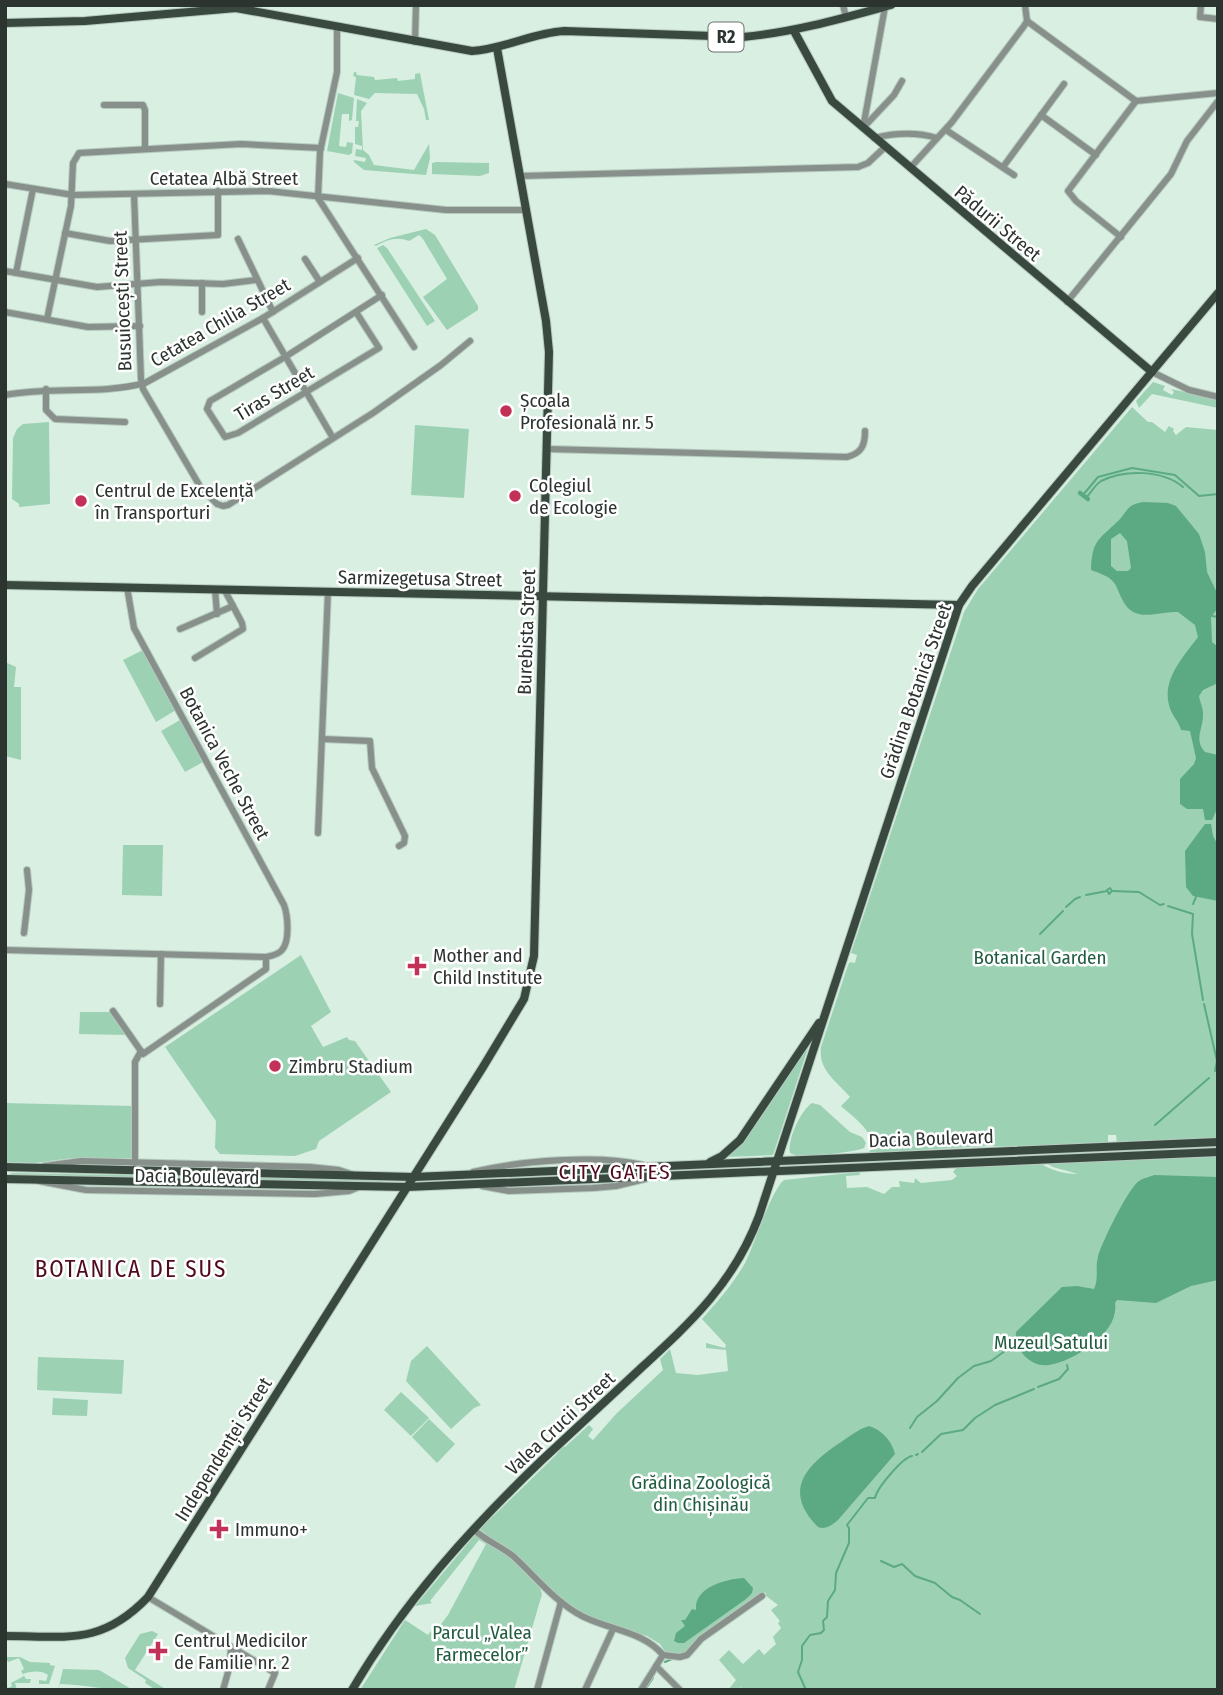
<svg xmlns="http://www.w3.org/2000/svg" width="1223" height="1695" font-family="'Fira Sans Condensed',sans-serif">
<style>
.green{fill:#9dd1b4}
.water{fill:#5baa83;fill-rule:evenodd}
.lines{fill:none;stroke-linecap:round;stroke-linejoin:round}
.stream{stroke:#5baa83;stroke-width:2}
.canal{stroke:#5baa83;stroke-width:4.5}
.minor-casing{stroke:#b6cabe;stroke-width:8}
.major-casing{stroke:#b6cabe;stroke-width:10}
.minor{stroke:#87908b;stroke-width:6}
.major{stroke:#394940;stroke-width:8}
.poi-dot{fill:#c23258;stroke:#fff;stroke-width:2.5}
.labels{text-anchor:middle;stroke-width:5;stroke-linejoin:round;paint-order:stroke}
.shield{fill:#fff;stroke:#6b716d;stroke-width:2}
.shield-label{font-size:18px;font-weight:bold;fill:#2c342f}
.street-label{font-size:19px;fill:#2c342f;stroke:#fff}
.poi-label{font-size:19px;fill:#2c342f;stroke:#fff;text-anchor:start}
.park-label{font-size:19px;fill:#215d41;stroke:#fff}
.neighbourhood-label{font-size:21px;letter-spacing:2px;fill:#4f0a1e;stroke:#fff}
.quarter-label{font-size:23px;letter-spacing:2px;fill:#4f0a1e;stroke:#fff}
</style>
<rect width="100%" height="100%" fill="#d9efe2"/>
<g class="green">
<path d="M354,72H356L357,75L374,77L375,80L397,78L398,81L415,79V74L420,73L429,120H426L424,109L417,94L375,93L369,99L354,95L356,77L353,76Z"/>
<path d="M338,93L354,98L352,120L349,121V114H342L339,146L346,147L347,142L353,143L352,153L349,155L327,151Z"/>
<path d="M357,99L367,103L361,111L363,150L369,155L374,165L414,170L429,144L430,158L426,175L364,170L354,162V160L365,162L366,158L355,156L356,149L362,150V146L355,144V127H358L359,121H356Z"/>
<path d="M437,162L489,163V173L480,176L432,174V163Z"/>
<path d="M426,229L435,235L478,306V310L447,330L423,297L447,279L423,239L419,235L409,241C397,236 386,240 376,246L374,245L390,238Z"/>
<path d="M383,245L387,248L435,321L427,326L377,248Z"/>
<path d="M1153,382L1165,386L1163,390L1172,395L1174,392L1171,389L1218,399V408L1152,394L1139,408L1136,401Z"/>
<path d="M1132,407L1148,422H1152L1165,432L1169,426L1174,429L1173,431L1176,435L1186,427L1218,430V1140L1117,1144L1116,1135H1108V1144L1037,1148L987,1146L869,1153C879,1134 854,1118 841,1106L850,1097C837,1081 818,1071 821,1047L848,965L850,962L855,963L857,955L851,953L964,612L978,589Z"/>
<path d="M49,422L50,504L19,507V504L12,499L13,438L17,429L23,424Z"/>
<path d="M415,425L469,429L464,498L411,495Z"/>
<path d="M143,650L176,710L156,722L123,660Z"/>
<path d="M5,662L16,667L14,687H21V760L5,756Z"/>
<path d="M180,720L203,762L185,772L161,731Z"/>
<path d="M123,845H163L162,896L122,895Z"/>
<path d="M301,955L331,1012L311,1026L323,1047L347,1037L349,1040L355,1041L391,1092L319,1141L316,1149L295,1156L220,1154L215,1148L216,1121L165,1047Z"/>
<path d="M80,1012H111L127,1035L79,1034Z"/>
<path d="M810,1042L773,1155L725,1157Z"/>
<path d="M5,1103L132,1106V1158H72L35,1163L5,1162Z"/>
<path d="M812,1103L820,1105L850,1132L862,1137L866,1143C865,1144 865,1147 864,1148C861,1151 807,1157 800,1157C797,1156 793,1154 790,1153C787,1140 801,1110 812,1103Z"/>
<path d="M1218,1154V1690H743L741,1687L738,1690H728L736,1680L719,1660L729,1650L743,1664L759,1649L764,1655L776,1644L773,1637L781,1628L778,1623L780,1621L771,1610L778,1605L765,1595L766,1592L680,1656L666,1653L660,1644L647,1636L607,1625L576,1610L480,1529L556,1455L563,1446L565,1447L589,1425L593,1429L588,1436L593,1440L616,1414L663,1370L660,1359L670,1349L676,1373L698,1375L728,1371L726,1350L706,1348V1343L725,1348L726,1345L702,1319C718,1301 733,1284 745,1263C755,1244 771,1190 784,1180L859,1172L860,1175L846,1176L847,1188L867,1187L884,1194L892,1187H900L899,1181L914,1183L915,1178L921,1183L952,1180L957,1176L953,1172L957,1167L1038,1162C1050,1170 1063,1174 1078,1174L1053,1167L1043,1161Z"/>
<path d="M11,1173L382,1180V1183L11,1175Z"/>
<path d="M427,1346L481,1405L474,1408L451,1429L406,1381L411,1361Z"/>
<path d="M38,1357L124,1360L122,1394L37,1390Z"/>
<path d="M401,1392L429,1418L411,1436L384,1410Z"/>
<path d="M53,1398L88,1400L87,1416L52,1415Z"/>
<path d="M429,1419L455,1444L437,1463L412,1437Z"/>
<path d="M475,1535L507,1554L540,1588L542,1594L514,1690H360L405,1620L428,1635L432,1630L435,1632L448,1615L486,1544L479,1540L430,1601L432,1603L415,1606Z"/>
<path d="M152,1631L158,1634L135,1670L167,1690H156L145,1683L146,1680L128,1668L125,1658L140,1634Z"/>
<path d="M5,1657H20L30,1662L50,1663V1665L55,1666L49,1684H39V1680L46,1681L48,1675C42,1670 30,1671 23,1674L26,1679H31L30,1683H15L17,1690H7L5,1685L8,1688L12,1686L11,1683L24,1676L21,1671L24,1669L19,1658L8,1662Z"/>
<path d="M63,1669L99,1670L133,1690C107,1690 85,1685 60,1684L58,1690Z"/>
</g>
<g class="water">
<path d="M1143,502L1168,503L1176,506L1199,534L1205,552L1207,572L1218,595V608L1211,617L1212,642L1218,647V683L1203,690L1199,696C1200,702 1203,708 1203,713C1204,728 1193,739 1205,752L1218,755V807L1212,820H1205L1203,809H1187L1180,804V779L1194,764L1196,758L1190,731L1181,730C1179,721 1171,715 1169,705C1162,679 1184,656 1198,637L1195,625L1178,612C1166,611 1148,617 1139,614C1124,611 1121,595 1115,584C1110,576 1099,573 1091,570C1092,541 1098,540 1117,522C1128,512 1125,505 1143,502ZM1120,533L1127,541L1131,568L1128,571H1117L1111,566V539Z"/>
<path d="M1205,824H1211L1213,836L1218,845V901L1193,896L1186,887L1185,851Z"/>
<path d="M1154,1175L1218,1177V1280L1191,1286L1156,1303L1117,1300L1115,1303C1120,1332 1075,1361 1049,1365C1031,1368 1014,1350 1016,1332L1062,1287L1077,1286L1094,1289C1099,1278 1095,1268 1098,1257C1101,1244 1129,1187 1139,1181C1143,1178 1150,1177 1154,1175Z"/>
<path d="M869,1426C882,1430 892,1441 895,1454L838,1520C832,1525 826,1530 818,1527C780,1489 809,1463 844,1440C853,1434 859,1429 869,1426Z"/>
<path d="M744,1578L753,1588L752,1593L746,1599L684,1643H678L674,1641L676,1633L685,1626L681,1620H685L692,1609L696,1610C694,1587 726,1579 744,1578Z"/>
</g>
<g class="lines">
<g class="stream">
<path d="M50,5H87"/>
<path d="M1083,495L1098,477L1132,468L1175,475L1199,496L1218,494"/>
<path d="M1086,498C1091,492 1096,484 1101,481C1125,469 1163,470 1183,487"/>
<path d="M1212,616L1218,617"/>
<path d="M1110,888L1112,891L1109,894L1107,890Z"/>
<path d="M1112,891L1139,892L1160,905L1164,904"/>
<path d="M1086,895L1107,891"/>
<path d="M1193,904L1196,897"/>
<path d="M1168,906L1193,914L1192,934L1203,1000"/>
<path d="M1066,907L1075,899L1080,897"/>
<path d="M1040,934L1063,911"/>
<path d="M1204,1004L1217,1061L1215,1071"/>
<path d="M1155,1125L1209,1078"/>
<path d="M1038,1387L1059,1379L1068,1369L1067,1365"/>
<path d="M910,1428L917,1417L937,1401L958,1378L974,1366L991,1361L1016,1343"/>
<path d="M922,1452L941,1434L963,1430L975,1418L995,1405L1034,1389"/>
<path d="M916,1455L918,1454"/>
<path d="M881,1561L894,1567L902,1564L915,1576L935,1583L952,1597L960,1600L980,1614"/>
<path d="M665,1662L672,1659"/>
<path d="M645,1690L653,1678"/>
<path d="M806,1690L798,1672L802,1660V1646L810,1635L821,1633L824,1630L823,1621L827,1617L828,1601L835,1590L836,1573L849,1543V1528L847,1525L868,1498H875C877,1488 902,1458 912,1456"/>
</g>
<path class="canal" d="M1080,493L1088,499"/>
<g class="minor-casing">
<g id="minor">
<path d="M843,5L846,17"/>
<path d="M1201,5L1200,17L1218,19"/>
<path d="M1027,21L1136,101L1218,93"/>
<path d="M337,27V72L320,152L318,198L414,347"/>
<path d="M415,42L416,5"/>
<path d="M104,105H143L145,110V148"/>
<path d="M1041,115L1096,155"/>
<path d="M863,128L885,7"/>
<path d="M863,128L894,95L902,81"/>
<path d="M946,130L1014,175"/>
<path d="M874,138C894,133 917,132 937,138"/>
<path d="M1003,167L1064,84"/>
<path d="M910,168L952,122L1024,26L1027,21L1025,5"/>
<path d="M520,176L858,167L868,163L885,147"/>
<path d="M5,184L73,195L268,191L446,210H527"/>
<path d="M134,194L141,379L143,389L201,488L217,504L223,506L228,505L373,413L441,365L470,341"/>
<path d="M65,233L110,241L218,235V191"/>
<path d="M1121,237L1076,201L1068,191L1136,101"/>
<path d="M238,239L273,312"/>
<path d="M305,259L320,282"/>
<path d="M5,271L97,287L161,282L223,284L256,280"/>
<path d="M16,273L33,189"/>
<path d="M202,283V312"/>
<path d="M1067,302L1171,174L1187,141L1218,101"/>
<path d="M5,312L88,327L140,326"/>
<path d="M356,312L379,348L238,433L225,437L207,409L210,401L285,357L382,295"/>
<path d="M263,318L333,438"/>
<path d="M47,319L71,206L73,163L79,153L241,144L321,148"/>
<path d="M1152,372L1189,390L1218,397"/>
<path d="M46,389V410L55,419L125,422"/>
<path d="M5,395C51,386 100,395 145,383L263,318L358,258"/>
<path d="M547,449L847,457C862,453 865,445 865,431"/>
<path d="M215,589L217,614"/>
<path d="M180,629L233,606"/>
<path d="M195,658L243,629L242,623L224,589"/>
<path d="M322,739L370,741L372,768L405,836L404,843L399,846"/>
<path d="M318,833L328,591"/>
<path d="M24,933L29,890L27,870"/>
<path d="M5,950L266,957C271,956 278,955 282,950C290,941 288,916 284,905L134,628L127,587"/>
<path d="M160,1004L161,954"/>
<path d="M113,1011L143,1054L266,969V957"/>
<path d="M135,1163V1062L141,1051"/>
<path d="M44,1166L81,1161L310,1167L339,1170L354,1175"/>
<path d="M473,1172C518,1161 599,1154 643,1165"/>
<path d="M39,1181L86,1190L315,1194L349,1191L359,1187"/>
<path d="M482,1186L509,1191L593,1188L616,1186L645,1179"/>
<path d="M473,1529C485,1540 500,1546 513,1556C535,1576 555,1602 582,1616C609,1630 643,1631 663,1655"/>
<path d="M148,1597L275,1673L268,1690"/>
<path d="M663,1655L680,1657L687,1655L701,1639L762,1596"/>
<path d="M656,1666L680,1690"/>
<path d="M223,1690L230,1665L231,1647"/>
<path d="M537,1690L561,1602"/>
<path d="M585,1690L613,1629"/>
<path d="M641,1690L663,1655"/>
</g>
</g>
<g class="major-casing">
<g id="major">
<path d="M5,23L85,21L236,8L472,51C504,49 532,33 564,31L743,37C795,32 840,19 891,5"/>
<path d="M794,31L832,101L1152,372"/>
<path d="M5,585L959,605"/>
<path d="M710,1162L722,1156L740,1140L819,1023"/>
<path d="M5,1167L414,1177L1218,1142"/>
<path d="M5,1179L407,1187L1218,1152"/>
<path d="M5,1636C67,1636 101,1646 148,1597L483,1067L524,999L534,956L549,352L546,321L497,48"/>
<path d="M352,1690C403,1603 470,1529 542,1460C574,1430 607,1400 640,1369C691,1322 734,1283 759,1216L959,605L972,586L1218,293"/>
</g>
</g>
<use href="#minor" class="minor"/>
<use href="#major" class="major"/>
</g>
<g class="poi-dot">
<circle cx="506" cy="411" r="7"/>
<circle cx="515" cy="496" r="7"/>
<circle cx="81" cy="501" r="7"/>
<path d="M413.5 955.5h7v7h7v7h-7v7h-7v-7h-7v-7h7z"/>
<circle cx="275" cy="1066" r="7"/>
<path d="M215.5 1518.5h7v7h7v7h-7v7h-7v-7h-7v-7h7z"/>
<path d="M154.5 1640.5h7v7h7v7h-7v7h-7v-7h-7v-7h7z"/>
</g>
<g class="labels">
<rect class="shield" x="708.5" y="22.5" width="35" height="29" rx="5"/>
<g class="shield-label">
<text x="726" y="43">R2</text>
</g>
<g class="street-label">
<text x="224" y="185">Cetatea Albă Street</text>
<text transform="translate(998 223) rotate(40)" y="7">Pădurii Street</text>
<text transform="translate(122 301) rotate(-92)" y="7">Busuiocești Street</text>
<text transform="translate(220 322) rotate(-30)" y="7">Cetatea Chilia Street</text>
<text transform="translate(274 393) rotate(-31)" y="7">Tiras Street</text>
<text transform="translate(420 578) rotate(1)" y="7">Sarmizegetusa Street</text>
<text transform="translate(526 632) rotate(-88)" y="7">Burebista Street</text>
<text transform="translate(915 691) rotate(-71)" y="7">Grădina Botanică Street</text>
<text transform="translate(225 763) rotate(62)" y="7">Botanica Veche Street</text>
<text transform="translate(931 1138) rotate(-2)" y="7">Dacia Boulevard</text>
<text transform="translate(197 1176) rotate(1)" y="7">Dacia Boulevard</text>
<text transform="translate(560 1423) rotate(-43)" y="7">Valea Crucii Street</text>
<text transform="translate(223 1449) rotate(-58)" y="7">Independenței Street</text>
</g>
<g class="poi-label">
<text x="520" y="407">Școala<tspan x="520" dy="22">Profesională nr. 5</tspan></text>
<text x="529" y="492">Colegiul<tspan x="529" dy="22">de Ecologie</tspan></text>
<text x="95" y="497">Centrul de Excelență<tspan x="95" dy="22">în Transporturi</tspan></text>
<text x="433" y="962">Mother and<tspan x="433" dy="22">Child Institute</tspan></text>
<text x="289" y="1073">Zimbru Stadium</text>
<text x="235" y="1536">Immuno+</text>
<text x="174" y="1647">Centrul Medicilor<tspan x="174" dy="22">de Familie nr. 2</tspan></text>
</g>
<g class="park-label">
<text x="1040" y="964">Botanical Garden</text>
<text x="1051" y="1349">Muzeul Satului</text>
<text x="701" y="1489">Grădina Zoologică<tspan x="701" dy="22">din Chișinău</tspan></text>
<text x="482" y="1639">Parcul „Valea<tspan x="482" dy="22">Farmecelor”</tspan></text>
</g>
<g class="neighbourhood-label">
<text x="615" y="1179">CITY GATES</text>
</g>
<g class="quarter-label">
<text x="131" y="1277">BOTANICA DE SUS</text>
</g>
</g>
<rect width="1223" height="1695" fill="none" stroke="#2c342f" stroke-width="14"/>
</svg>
